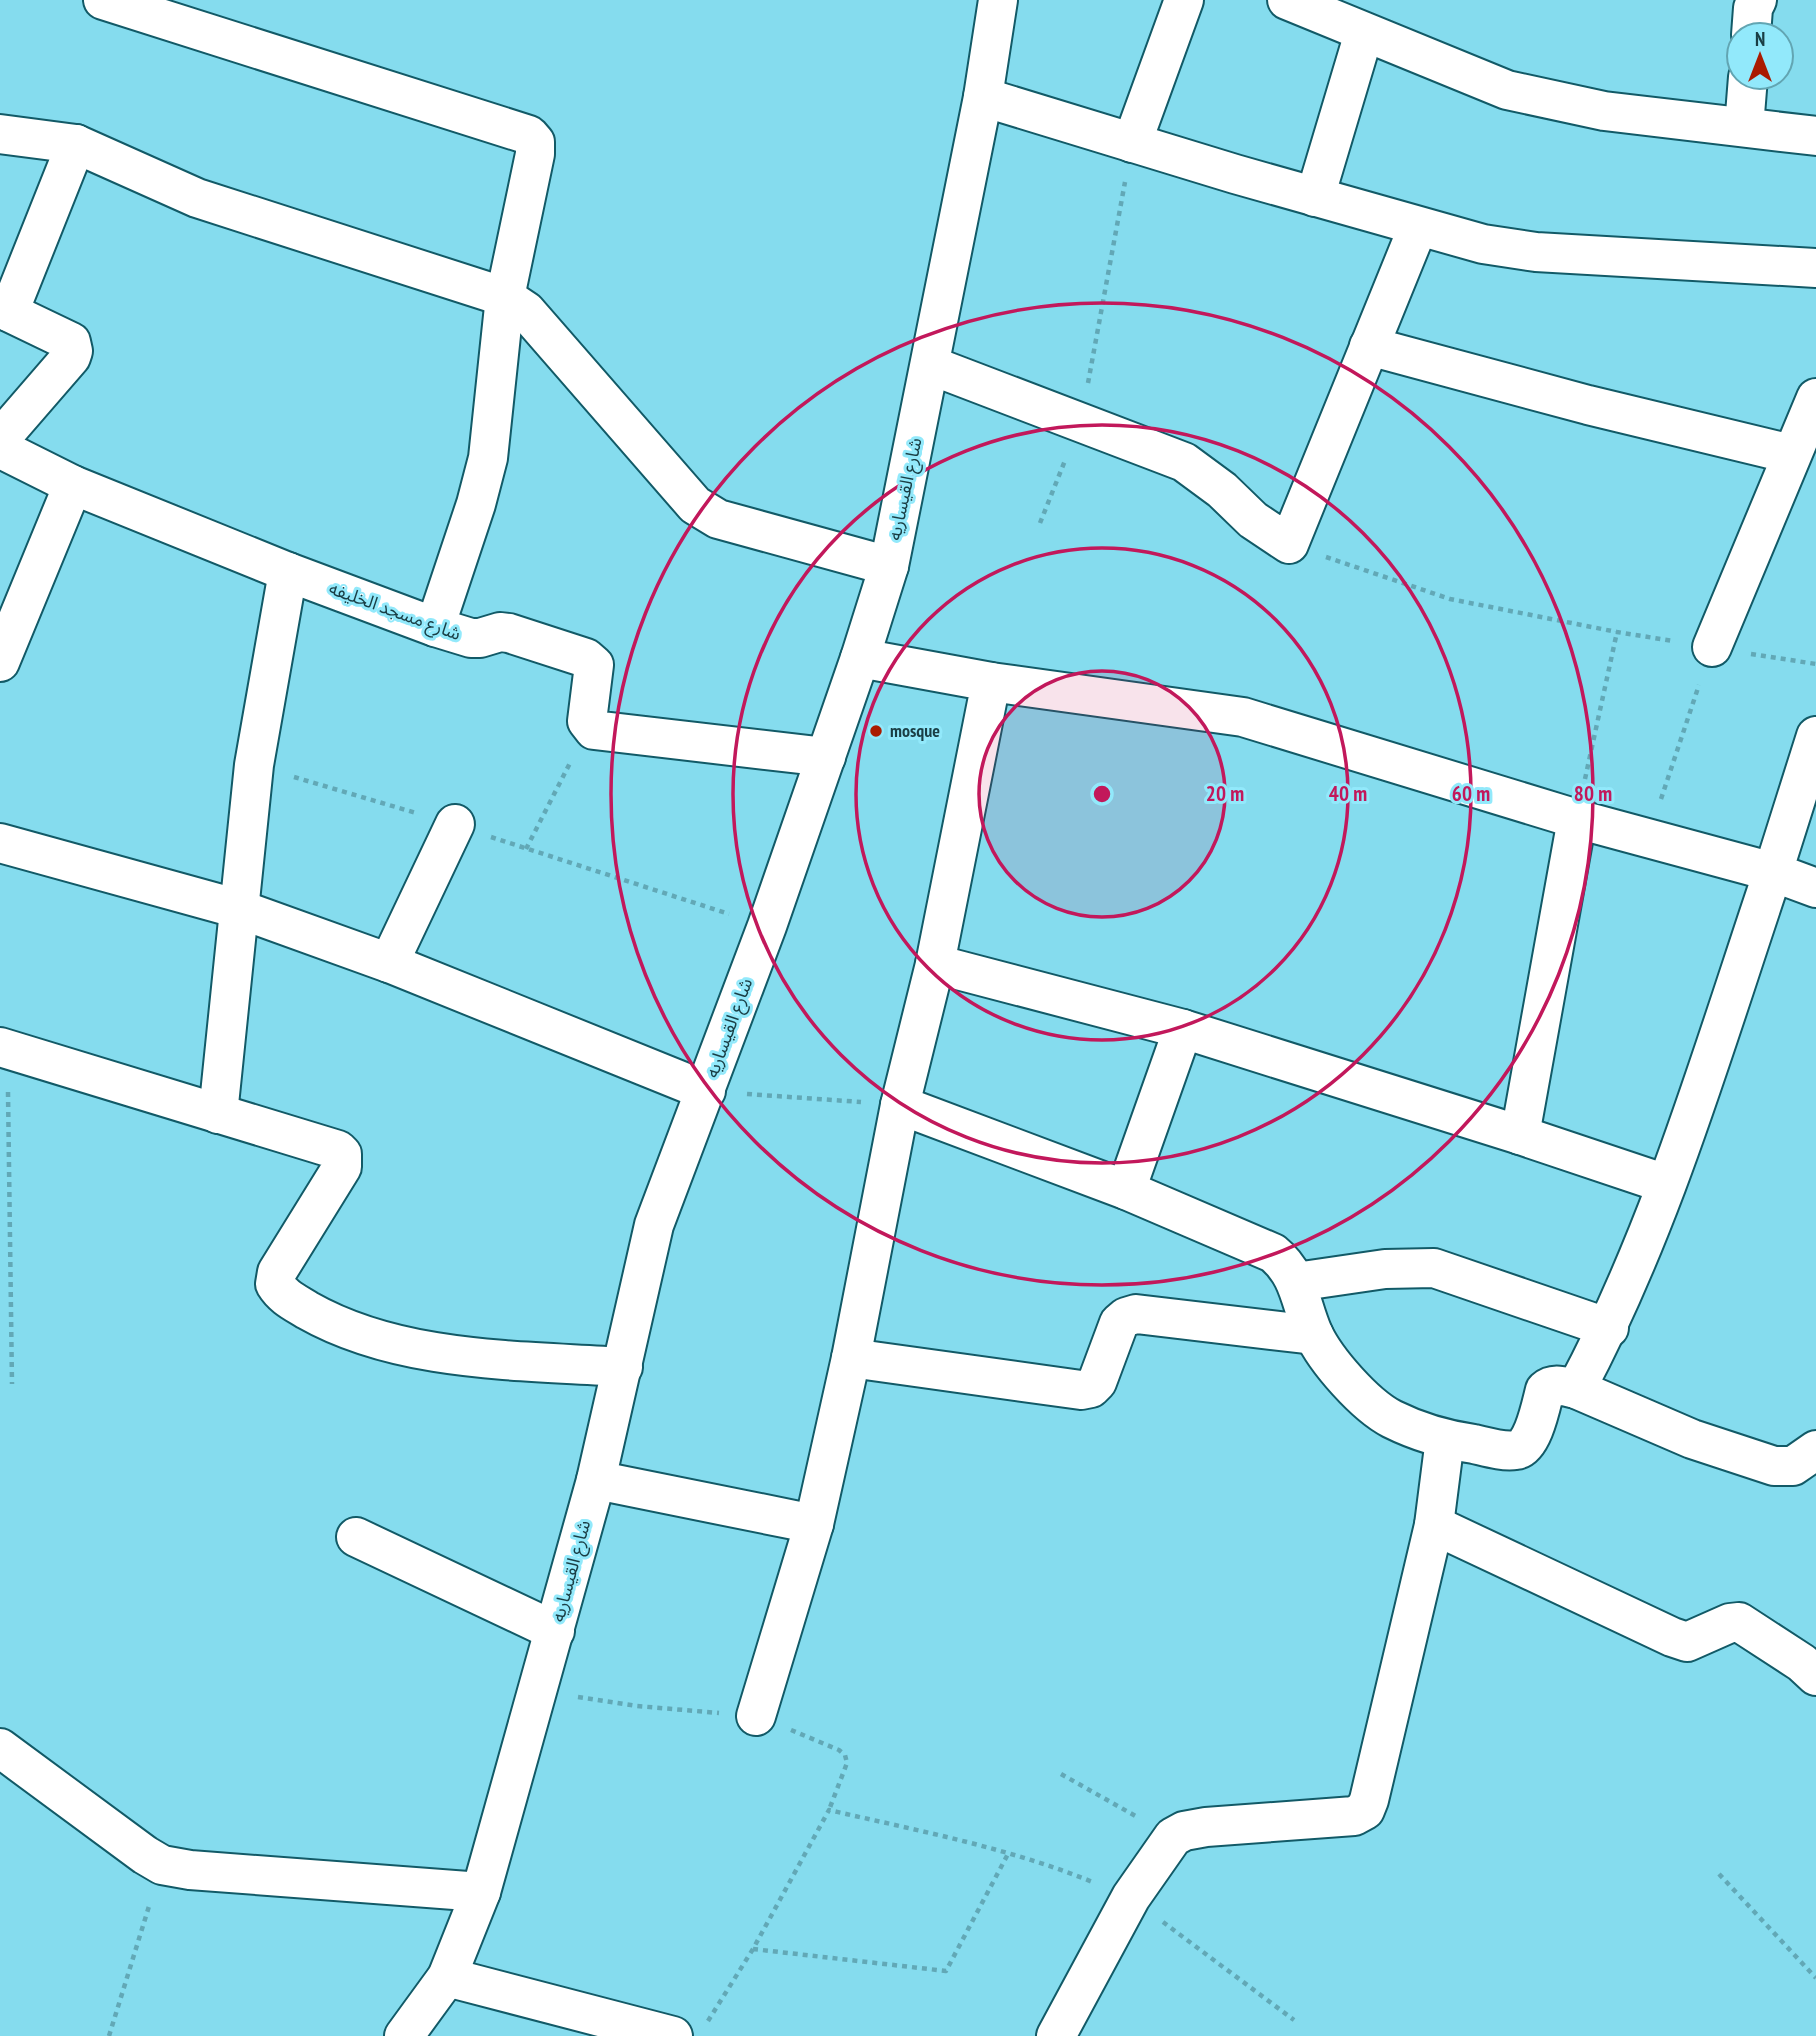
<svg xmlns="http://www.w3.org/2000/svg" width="1816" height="2036" font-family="'PT Sans Narrow','Noto Sans Arabic',sans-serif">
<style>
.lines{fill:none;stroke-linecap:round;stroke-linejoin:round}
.street-casing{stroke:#125a67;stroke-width:42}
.path{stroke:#62a8b6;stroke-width:4.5;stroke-dasharray:5 5;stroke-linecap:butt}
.street{stroke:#fff;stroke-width:38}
.ring{fill:none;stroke:#c2185b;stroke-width:3.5}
.poi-dot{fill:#aa1b00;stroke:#92e9fb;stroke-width:2.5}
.labels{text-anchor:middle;stroke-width:6;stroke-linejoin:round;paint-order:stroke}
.street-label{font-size:18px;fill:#1a3e45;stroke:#92e9fb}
.poi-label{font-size:18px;font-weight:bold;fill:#1a3e45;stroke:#92e9fb;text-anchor:start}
.centre{fill:#c2185b;stroke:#92e9fb;stroke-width:3.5}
.ring-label{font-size:21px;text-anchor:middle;font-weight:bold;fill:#c2185b;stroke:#92e9fb;stroke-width:6;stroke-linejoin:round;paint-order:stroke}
</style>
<rect width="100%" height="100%" fill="#85dcee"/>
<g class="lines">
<g class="street-casing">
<g id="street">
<path d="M103,0L529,135L535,142V154L505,297L488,458L476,504L435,627"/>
<path d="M1287,0L1507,90L1604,111L1816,136"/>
<path d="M1751,35L1753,8L1757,0"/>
<path d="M983,97L1235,174L1483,244L1536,252L1816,268"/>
<path d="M1744,127L1748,77"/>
<path d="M0,134L76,144L197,198L505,297L526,311L695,505L718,519L889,566"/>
<path d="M1132,143L1184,0"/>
<path d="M1315,197L1364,33"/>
<path d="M0,308L71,342L73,351L71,357L0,439"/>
<path d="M9,312L76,144"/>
<path d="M1369,346L1588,405L1791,454"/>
<path d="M930,365L1184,462L1222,490L1253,520L1289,544L1418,227"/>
<path d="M0,446L1,449L73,485L288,572L435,627L471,638H480L500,632L509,633L586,658L594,665L587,721L594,730L826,757"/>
<path d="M1712,647L1816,398"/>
<path d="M0,662L73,485"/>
<path d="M991,682L1243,717L1577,819L1773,872C1714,1046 1663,1226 1576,1389"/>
<path d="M1816,736L1773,872L1816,888"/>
<path d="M0,843L239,909L389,963L706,1091"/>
<path d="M389,963L455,824"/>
<path d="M935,964L1183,1029L1520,1135L1666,1184"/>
<path d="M0,1047L338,1150L342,1154V1167L277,1272L275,1284C283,1297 294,1302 307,1310C400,1363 519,1360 623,1367"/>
<path d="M900,1105L1126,1190L1273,1253C1300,1275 1300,1303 1313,1333C1326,1361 1365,1405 1392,1419C1418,1432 1446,1440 1474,1444C1487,1447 1503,1452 1516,1450C1533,1448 1541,1405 1545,1390C1554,1382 1565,1387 1576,1389L1692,1439L1774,1466H1793L1816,1450"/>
<path d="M218,1114L254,765L288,572"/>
<path d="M1520,1135L1577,819"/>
<path d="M1126,1190L1183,1029"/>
<path d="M1296,1282L1385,1269L1434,1268L1609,1328"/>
<path d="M851,1358L1081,1390L1091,1388L1097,1382L1119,1323L1126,1317L1136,1314L1314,1335"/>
<path d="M596,1480L814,1524"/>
<path d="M1434,1525L1672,1637L1687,1642L1730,1623L1739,1622L1802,1663L1816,1676"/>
<path d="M356,1537L555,1631"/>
<path d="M756,1716L814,1524L851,1358L900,1105L935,964L991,682L860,658"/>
<path d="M0,1748L145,1855L162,1865L190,1870L481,1892"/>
<path d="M447,1977L673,2036"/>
<path d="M404,2036L447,1977L481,1892L596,1480L654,1225L767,926L860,658L889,566L983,97L998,0"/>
<path d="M1056,2036L1131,1897L1173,1837L1184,1831L1206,1827L1354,1816L1365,1810L1369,1800L1434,1525L1445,1439"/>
</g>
</g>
<g class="path">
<path d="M1088,383L1125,182"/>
<path d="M1040,523L1066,458"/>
<path d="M1326,557L1450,599L1617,632L1673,641"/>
<path d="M1751,654L1816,664"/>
<path d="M294,777L416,813"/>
<path d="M1585,779L1617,632"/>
<path d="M1661,799L1699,685"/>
<path d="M491,837L729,914"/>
<path d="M526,849L570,763"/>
<path d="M8,1092L12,1384"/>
<path d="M747,1094L861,1102"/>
<path d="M578,1697L637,1706L719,1713"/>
<path d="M791,1730L839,1750L845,1755L847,1763L829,1810"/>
<path d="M1061,1774L1139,1818"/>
<path d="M1719,1874L1816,1978"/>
<path d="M1163,1922L1294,2020"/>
<path d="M753,1949L946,1971L1009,1852"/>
<path d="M708,2021L753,1949L829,1810C919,1831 1010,1848 1095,1883"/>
<path d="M109,2036L150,1903"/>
</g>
<use href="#street" class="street"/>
</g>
<circle cx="1102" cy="794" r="123" fill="#c2185b" fill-opacity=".12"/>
<g class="ring">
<circle cx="1102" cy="794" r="123"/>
<circle cx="1102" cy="794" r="246"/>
<circle cx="1102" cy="794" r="369"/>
<circle cx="1102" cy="794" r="491"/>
</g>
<circle class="poi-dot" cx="876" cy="731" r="7"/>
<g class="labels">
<g class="street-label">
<text transform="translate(905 489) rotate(-78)" y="6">شارع القيساريه</text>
<text transform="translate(395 611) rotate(20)" y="6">شارع مسجد الخليفه</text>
<text transform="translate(729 1028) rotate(-70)" y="6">شارع القيساريه</text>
<text transform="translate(571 1571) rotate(-75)" y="6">شارع القيساريه</text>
</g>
<g class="poi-label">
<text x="890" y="737">mosque</text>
</g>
</g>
<circle cx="1102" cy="794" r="10" class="centre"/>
<g class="ring-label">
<text x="1225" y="801">20 m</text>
<text x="1348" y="801">40 m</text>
<text x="1471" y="801">60 m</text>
<text x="1593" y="801">80 m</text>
</g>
<g transform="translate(1760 56)"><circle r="33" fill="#92e9fb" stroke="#62a5b2" stroke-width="2"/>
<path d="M0-5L12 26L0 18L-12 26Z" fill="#aa1b00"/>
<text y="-10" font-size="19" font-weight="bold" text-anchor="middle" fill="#1a3e45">N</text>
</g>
</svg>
